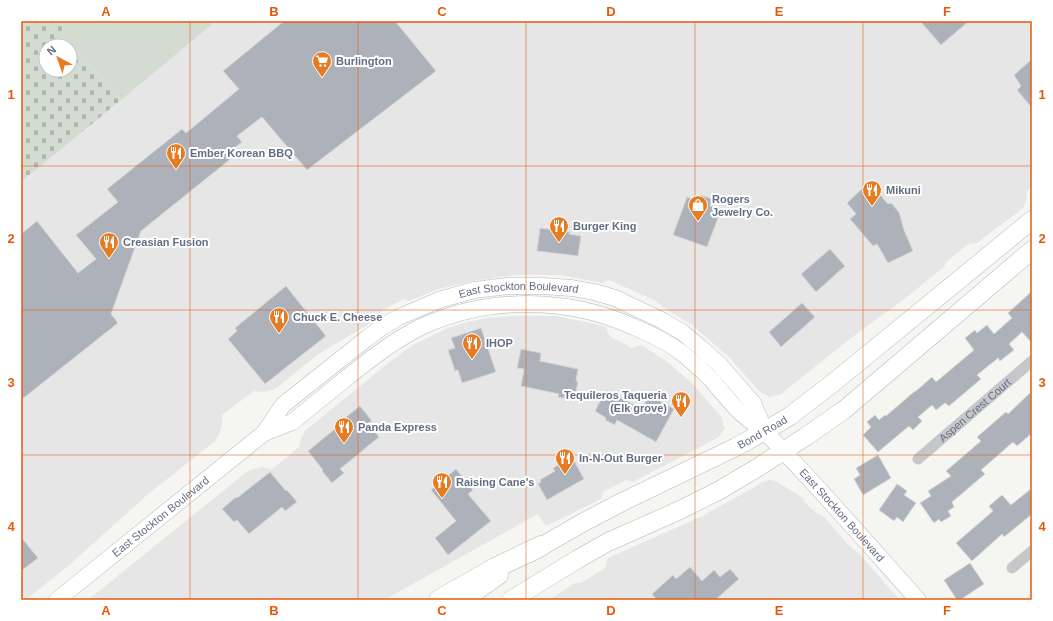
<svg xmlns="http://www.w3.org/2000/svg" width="1053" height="621" font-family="Arial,sans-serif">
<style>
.built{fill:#e5e6e5}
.green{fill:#d4dcd2}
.cemetery{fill:url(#cemetery-stones);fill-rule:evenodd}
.building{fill:#adb2ba;stroke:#d6d7d4}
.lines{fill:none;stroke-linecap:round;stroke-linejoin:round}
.secondary-casing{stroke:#b7babf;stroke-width:17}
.primary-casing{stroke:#b5b8bd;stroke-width:19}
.highway-casing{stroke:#b5b7bb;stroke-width:21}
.street{stroke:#c5c7cb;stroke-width:11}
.secondary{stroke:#fff;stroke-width:16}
.primary{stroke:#fff;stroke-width:18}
.highway{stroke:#fff;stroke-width:20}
.grid{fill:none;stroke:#e8590c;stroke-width:1;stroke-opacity:0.55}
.labels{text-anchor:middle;stroke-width:4;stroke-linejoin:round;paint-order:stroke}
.poi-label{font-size:11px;font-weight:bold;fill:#646e83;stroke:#fff;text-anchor:start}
.street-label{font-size:11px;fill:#646e83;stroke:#fff}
.neatline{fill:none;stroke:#e8590c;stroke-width:1.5}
.grid-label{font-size:13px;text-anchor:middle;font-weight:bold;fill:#e8590c}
</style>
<defs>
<pattern id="cemetery-stones" width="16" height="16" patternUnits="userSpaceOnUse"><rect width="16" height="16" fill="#d4dcd2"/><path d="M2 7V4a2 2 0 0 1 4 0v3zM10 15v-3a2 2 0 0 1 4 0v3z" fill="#b0b7b0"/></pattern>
</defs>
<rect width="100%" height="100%" fill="#f5f5f1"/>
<g class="built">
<path d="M216,21H1032V186L1026,192L1027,199L1023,208L977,243L968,244L946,262L944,267L908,296L851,338L781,394L770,397L760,392L729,357L691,324L664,308L656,301L609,280L602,283L561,275H516L473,281L438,289L409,301L403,299L381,311L379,318L320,353L275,389L264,392L254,391L222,415V424L219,434L215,441L147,495L67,567L28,598H21V182Z"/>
<path d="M517,316H556L590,323L606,327L609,336L632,348L641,345L666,361L690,381L722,418L724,429L719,437L633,482L626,480L603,492L601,499L546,526L538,514L384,600H88L244,474L253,469L263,467L271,470L299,447L302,436L306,430L392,360L415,344L448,328L468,322L488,318Z"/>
<path d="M769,480L776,481L803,498L805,503L818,514L822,515L846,542L861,556L900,600H549L575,583H581L605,568L608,558L705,515L763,482Z"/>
</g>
<path class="green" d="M61,21H216L121,100L64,36Z"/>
<path class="cemetery" d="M21,21H61L64,36L121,100L21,182ZM46,46H70V70H46Z"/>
<g class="building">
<path d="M284,21H395L436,71L307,170L262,117L237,136L242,142L229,152L233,157L141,231L111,314L118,323L21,400V234L37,221L78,273L96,259L76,235L118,202L107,189L182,129L186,133L239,89L223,71Z"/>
<path d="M920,21H969L941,45Z"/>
<path d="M1032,59V108L1017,90L1021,86L1014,75Z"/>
<path d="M869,182L888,204L891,203L899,212L904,230L913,251L888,263L877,244L873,246L850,219L856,214L847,203Z"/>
<path d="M701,195L712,199L710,206L721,210L707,247L673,235L687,197L699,201Z"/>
<path d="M540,228L570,232L569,234L581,236L578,256L537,251Z"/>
<path d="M830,249L845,266L816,292L801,274Z"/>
<path d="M286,286L326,336L265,384L228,339L237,331L235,328Z"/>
<path d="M1032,291V343L1022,332L1009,344L1014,350L1000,361L998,358L977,375L981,379L949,406L945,403L936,410L932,405L918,417L922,421L913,430L909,426L878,452L863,435L871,427L867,422L875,415L879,420L885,415L886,416L915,391V392L932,377L936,382L974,350L965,338L975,330L977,333L987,325L994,334L1012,318L1008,313Z"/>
<path d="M802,303L815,317L781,347L769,332Z"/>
<path d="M481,328L496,372L462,383L458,370L455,371L448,350L455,348L451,338Z"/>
<path d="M521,349L541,353L540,361L578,369L576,381L578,382L574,400L558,397L559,394L521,386L524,369L517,368Z"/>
<path d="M606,390L642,409L649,395L674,409L656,442L617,420L615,425L605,420L606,418L595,411Z"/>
<path d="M1032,391V433L1017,446L1013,442L981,470L985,474L952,502L954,507L948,511L951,516L941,522L939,519L934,523L920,503L931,496L928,491L951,476L946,471L981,441L977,437L1006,412L1008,414Z"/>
<path d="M360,406L372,421L368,423L379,437L340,469L344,473L332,483L322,471L323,470L308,451L347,419L346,417Z"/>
<path d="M878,455L891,478L863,495L854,479L860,475L856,468Z"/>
<path d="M572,457L584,479L547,500L538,484L541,482L540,480L555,471L553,468Z"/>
<path d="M456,469L473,490L468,494L491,521L448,555L435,538L456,521L431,490Z"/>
<path d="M270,472L286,491L287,490L297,502L285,511L282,507L249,534L237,520L234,522L222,509L236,497L237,498Z"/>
<path d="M897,484L907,491L904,495L916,503L903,522L897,517L894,521L879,510Z"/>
<path d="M1032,488V514L1004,537L1002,534L972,561L956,543L993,511L989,506L1002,495L1011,505Z"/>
<path d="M21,537L38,558L21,571Z"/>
<path d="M970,563L984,584L960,600H957L944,580Z"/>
<path d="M690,567L702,581L714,570L720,577L730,569L739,579L715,600H657L652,594L673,575L676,579Z"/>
</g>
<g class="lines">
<g class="secondary-casing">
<g id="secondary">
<path id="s2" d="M264,433L292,422L295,420C313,405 331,391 349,376C373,357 396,339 423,326C490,296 568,297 634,327C651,334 667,342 682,353C692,361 702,370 711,379C720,390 729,401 739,411C747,420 758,425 766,433C819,487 868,544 918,600"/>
<path id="s3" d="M57,600L264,433L283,405L366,339L382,327L399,317L439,300L474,290L508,286H541L572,288L594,292L615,298L663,321L682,332L701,348L719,364L753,403L765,431"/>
</g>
</g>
<g class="primary-casing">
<g id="primary">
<path id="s4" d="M530,553L582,523L622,502L736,447L765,431L790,416L833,383L1032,220"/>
<path d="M464,600L499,575"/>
<path d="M511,600L578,559L608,542L680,510L720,490L757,468L805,437L844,410L1032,250"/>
</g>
</g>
<g class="highway-casing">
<path id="highway" d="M439,600L495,568L541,546"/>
</g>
<g class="street">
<path id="s1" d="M918,459L1032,361"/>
<path d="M1012,568L1032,551"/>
</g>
<use href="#secondary" class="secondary"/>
<use href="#primary" class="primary"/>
<use href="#highway" class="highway"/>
</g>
<path class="grid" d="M190,21V600M358,21V600M526,21V600M695,21V600M863,21V600M21,166H1032M21,310H1032M21,455H1032"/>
<defs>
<g id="supermarket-pin" transform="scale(1)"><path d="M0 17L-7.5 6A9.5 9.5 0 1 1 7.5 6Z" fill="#e67b21" stroke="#fff"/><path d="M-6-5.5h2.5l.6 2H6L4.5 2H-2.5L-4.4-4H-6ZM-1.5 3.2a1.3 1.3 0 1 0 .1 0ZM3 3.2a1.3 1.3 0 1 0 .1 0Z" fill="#fff"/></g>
<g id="restaurant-pin" transform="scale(1)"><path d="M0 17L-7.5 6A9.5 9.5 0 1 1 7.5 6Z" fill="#e67b21" stroke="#fff"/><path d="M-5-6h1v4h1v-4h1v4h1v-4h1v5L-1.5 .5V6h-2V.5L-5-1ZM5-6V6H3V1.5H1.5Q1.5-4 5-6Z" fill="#fff"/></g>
<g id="shop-pin" transform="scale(1)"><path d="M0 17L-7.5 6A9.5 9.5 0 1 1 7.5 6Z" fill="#e67b21" stroke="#fff"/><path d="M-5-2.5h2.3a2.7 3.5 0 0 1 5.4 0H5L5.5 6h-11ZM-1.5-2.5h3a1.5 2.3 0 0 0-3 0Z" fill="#fff"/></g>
</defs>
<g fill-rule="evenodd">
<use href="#supermarket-pin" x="322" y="61"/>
<use href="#restaurant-pin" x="176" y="153"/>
<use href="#restaurant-pin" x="872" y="190"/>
<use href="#shop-pin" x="698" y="205"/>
<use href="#restaurant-pin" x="559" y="226"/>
<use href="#restaurant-pin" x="109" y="242"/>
<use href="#restaurant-pin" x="279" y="317"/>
<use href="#restaurant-pin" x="472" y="343"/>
<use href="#restaurant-pin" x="681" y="401"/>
<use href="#restaurant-pin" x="344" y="427"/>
<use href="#restaurant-pin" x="565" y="458"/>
<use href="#restaurant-pin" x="442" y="482"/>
</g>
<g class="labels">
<g class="poi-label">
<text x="336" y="65">Burlington</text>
<text x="190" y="157">Ember Korean BBQ</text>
<text x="886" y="194">Mikuni</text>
<text x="712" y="203">Rogers<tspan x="712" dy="13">Jewelry Co.</tspan></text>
<text x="573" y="230">Burger King</text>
<text x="123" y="246">Creasian Fusion</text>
<text x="293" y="321">Chuck E. Cheese</text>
<text x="486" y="347">IHOP</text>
<text x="667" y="399" text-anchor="end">Tequileros Taqueria<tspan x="667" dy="13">(Elk grove)</tspan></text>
<text x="358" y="431">Panda Express</text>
<text x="579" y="462">In-N-Out Burger</text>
<text x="456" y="486">Raising Cane's</text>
</g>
<g class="street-label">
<text dy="4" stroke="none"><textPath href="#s3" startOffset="570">East Stockton Boulevard</textPath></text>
<text dy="4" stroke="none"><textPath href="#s1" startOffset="75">Aspen Crest Court</textPath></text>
<text dy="4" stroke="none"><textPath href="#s4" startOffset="262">Bond Road</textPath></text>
<text dy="4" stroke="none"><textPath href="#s2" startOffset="693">East Stockton Boulevard</textPath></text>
<text dy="4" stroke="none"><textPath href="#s3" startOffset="133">East Stockton Boulevard</textPath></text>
</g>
</g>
<rect width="1053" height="621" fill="none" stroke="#ffffff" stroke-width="44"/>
<g transform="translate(58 58) rotate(319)"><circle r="19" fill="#ffffff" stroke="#c1c5cd"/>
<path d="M0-3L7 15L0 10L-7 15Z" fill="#e67b21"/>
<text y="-6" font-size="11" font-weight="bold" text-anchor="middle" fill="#646e83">N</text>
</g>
<rect x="22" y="22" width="1009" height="577" class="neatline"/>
<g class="grid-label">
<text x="106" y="16">A</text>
<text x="274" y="16">B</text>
<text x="442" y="16">C</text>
<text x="611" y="16">D</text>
<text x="779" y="16">E</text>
<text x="947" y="16">F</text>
<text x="11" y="99">1</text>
<text x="1042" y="99">1</text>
<text x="11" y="243">2</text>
<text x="1042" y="243">2</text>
<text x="11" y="387">3</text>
<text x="1042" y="387">3</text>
<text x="11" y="531">4</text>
<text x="1042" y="531">4</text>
<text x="106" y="615">A</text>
<text x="274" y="615">B</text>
<text x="442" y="615">C</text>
<text x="611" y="615">D</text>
<text x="779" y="615">E</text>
<text x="947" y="615">F</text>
</g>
</svg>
